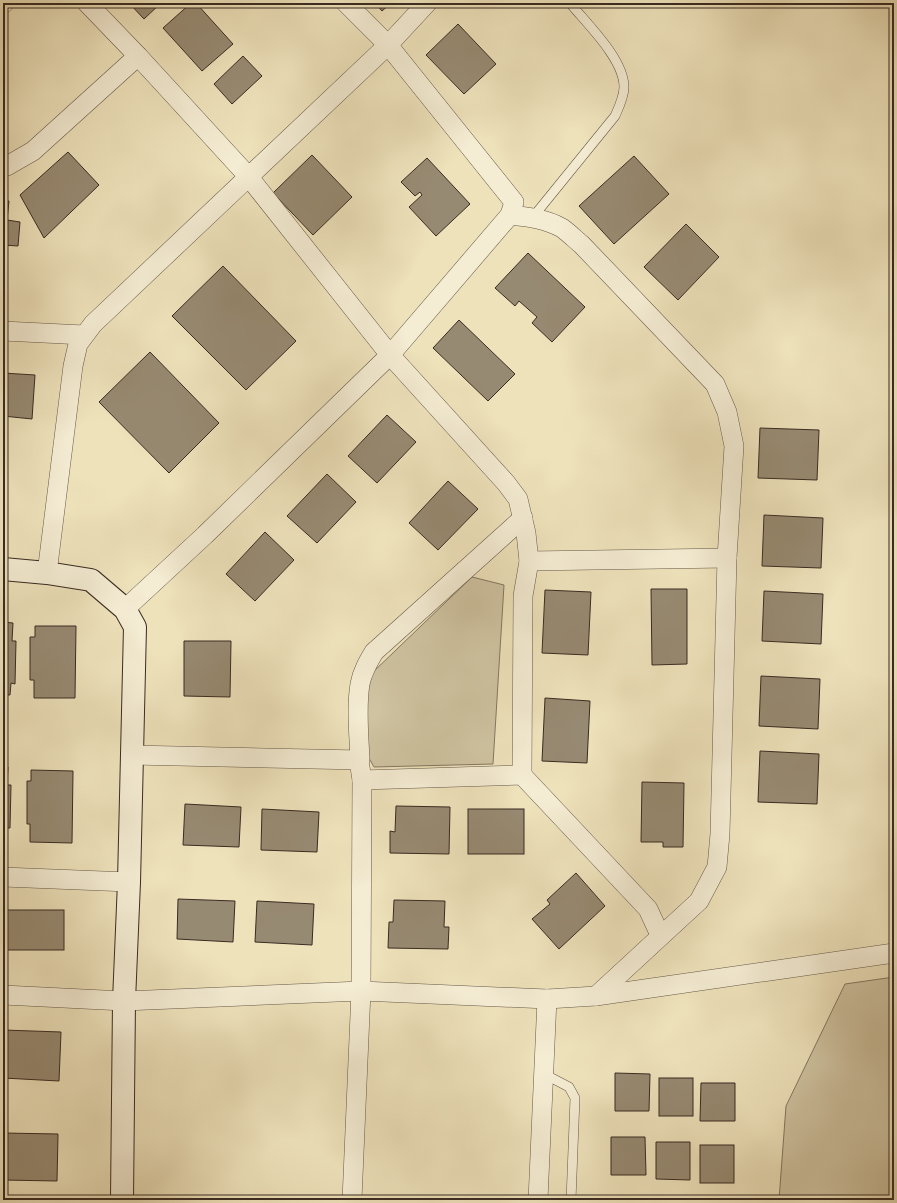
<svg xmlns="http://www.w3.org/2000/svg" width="897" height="1203" font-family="'IM FELL DW Pica',serif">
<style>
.green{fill:#cfc3a1;stroke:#847762}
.building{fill:#978a72;stroke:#392b22}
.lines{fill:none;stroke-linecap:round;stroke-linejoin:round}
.lane-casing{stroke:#665948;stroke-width:10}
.street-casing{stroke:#665948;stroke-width:20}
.secondary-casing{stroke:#392b22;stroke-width:24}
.lane{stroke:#f4ecd3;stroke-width:9}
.street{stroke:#f4ecd3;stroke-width:19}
.secondary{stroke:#f4ecd3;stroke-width:22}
</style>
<rect width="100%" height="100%" fill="#eee2bb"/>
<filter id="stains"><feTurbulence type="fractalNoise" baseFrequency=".005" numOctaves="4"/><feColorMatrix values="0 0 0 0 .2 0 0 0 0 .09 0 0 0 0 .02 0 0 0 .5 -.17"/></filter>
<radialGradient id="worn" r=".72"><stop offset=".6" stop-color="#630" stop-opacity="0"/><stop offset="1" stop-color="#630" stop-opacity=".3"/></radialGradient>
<g class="green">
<path d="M472,577L504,585L493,764L374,767L365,751L367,694L371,674Z"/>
<path d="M894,977V1200H779L786,1106L845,984Z"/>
</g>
<g class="building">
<path d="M129,3H161L144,19Z"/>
<path d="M191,3H196L233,44L202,71L163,28Z"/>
<path d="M375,3H391L382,11Z"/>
<path d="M458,24L496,64L464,94L426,55Z"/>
<path d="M243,56L262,76L232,104L214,84Z"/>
<path d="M68,152L99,185L44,238L20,195Z"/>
<path d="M312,155L352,197L313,235L273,193Z"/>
<path d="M634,156L669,194L614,244L579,206Z"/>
<path d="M427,158L470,204L436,236L409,207L422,195L420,192L415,196L401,182Z"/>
<path d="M3,201H9L7,220L20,222L18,246L3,245Z"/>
<path d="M686,224L719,257L678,300L644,267Z"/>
<path d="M528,253L585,307L552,342L532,323L537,317L519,301L515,306L495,288Z"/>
<path d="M223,266L296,341L246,390L172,316Z"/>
<path d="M459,320L515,374L488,401L433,348Z"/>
<path d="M150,352L219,423L169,473L99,402Z"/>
<path d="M3,373L35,375L32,419L3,416Z"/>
<path d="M387,415L416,442L377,483L348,456Z"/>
<path d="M760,428L819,430L817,480L758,478Z"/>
<path d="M3,460H6L3,499Z"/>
<path d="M327,474L356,502L317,543L287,516Z"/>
<path d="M448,481L478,509L438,550L409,523Z"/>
<path d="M764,515L823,518L821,568L762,566Z"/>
<path d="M265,532L294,560L255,601L226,574Z"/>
<path d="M651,589H687V664L652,665Z"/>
<path d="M545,590L591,592L588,655L542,653Z"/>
<path d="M764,591L823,594L821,644L762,641Z"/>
<path d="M3,622L13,623L12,641H16L15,684L11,683L10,695H3Z"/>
<path d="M35,626H76L75,698H34V680H30V637H35Z"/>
<path d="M184,641H231L230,697L184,696Z"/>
<path d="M761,676L820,679L818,729L759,726Z"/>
<path d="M545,698L590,701L587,763L542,761Z"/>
<path d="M760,751L819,754L817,804L758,802Z"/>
<path d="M3,766L8,767L7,785H11L10,828H5V839H3Z"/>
<path d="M31,770L73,771L72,843L30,842V824H27V781H31Z"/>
<path d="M642,782L684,783L683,847H663V842H641Z"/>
<path d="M185,804L241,807L239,847L183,845Z"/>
<path d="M396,806L450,807L449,854L390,853V831L395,832Z"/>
<path d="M262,809L319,812L317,852L261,850Z"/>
<rect x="468" y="809" width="56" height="45"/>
<path d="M576,873L605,906L559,949L532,919L550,904L547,900Z"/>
<path d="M178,899L235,901L233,942L177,939Z"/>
<path d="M394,900L445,901L444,927H449L448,949L388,948L389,922H393Z"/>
<path d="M257,901L314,904L312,945L255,942Z"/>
<rect x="3" y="910" width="61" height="40"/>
<path d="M3,1030L61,1032L59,1081L3,1078Z"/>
<path d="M615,1073L650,1074L649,1111H615Z"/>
<rect x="659" y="1078" width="34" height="38"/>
<path d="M701,1083H735V1121H700Z"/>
<path d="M3,1133L58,1134L57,1181L3,1180Z"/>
<path d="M611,1137H645L646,1175H611Z"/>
<path d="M656,1142H690V1180L656,1179Z"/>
<rect x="700" y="1145" width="34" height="38"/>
</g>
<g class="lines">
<g class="lane-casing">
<g id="lane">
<path d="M533,217L615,116C619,107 624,97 624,87C624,59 587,24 570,3"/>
<path d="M544,1074L569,1087L575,1098L571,1200"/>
</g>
</g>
<g class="street-casing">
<g id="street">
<path d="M87,3L138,56L248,176L390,355L506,483L518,499L526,533L529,561L523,596L522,775"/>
<path d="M3,4L4,3"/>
<path d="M3,166H7L33,151L138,56"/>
<path d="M3,331L84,335"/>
<path d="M529,561L727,558"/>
<path d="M47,573L73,366L78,344L93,324L388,45L427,3"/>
<path d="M125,609L205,535L390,355L510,215L514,202L388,45L346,3"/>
<path d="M132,755L360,760C359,735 356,708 360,684C362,672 368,662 374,652L523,518"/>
<path d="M360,767L362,780L522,775L648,909L660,935"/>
<path d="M3,877L129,882"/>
<path d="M3,995L124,1001L361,991L547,999L596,996L699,901L717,867L720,834L727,558L734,446L727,412L715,384L582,245C576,240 569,233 562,228C546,219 529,217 510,215"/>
<path d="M596,996L894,953"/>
<path d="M352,1200L361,991L362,780"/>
<path d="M538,1200L547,999"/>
</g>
</g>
<g class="secondary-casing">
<path id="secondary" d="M3,569L47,573L91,580L125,609L135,627L129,882L124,1001L122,1200"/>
</g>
<use href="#lane" class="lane"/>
<use href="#street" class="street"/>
<use href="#secondary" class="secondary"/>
</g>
<rect width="897" height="1203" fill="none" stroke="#eee2bb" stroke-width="16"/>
<rect x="4" y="4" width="889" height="1195" fill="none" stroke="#392b22" stroke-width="2"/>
<rect x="8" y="8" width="881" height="1187" fill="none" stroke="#392b22"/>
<rect width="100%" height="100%" filter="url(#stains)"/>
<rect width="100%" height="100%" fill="url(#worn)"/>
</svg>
